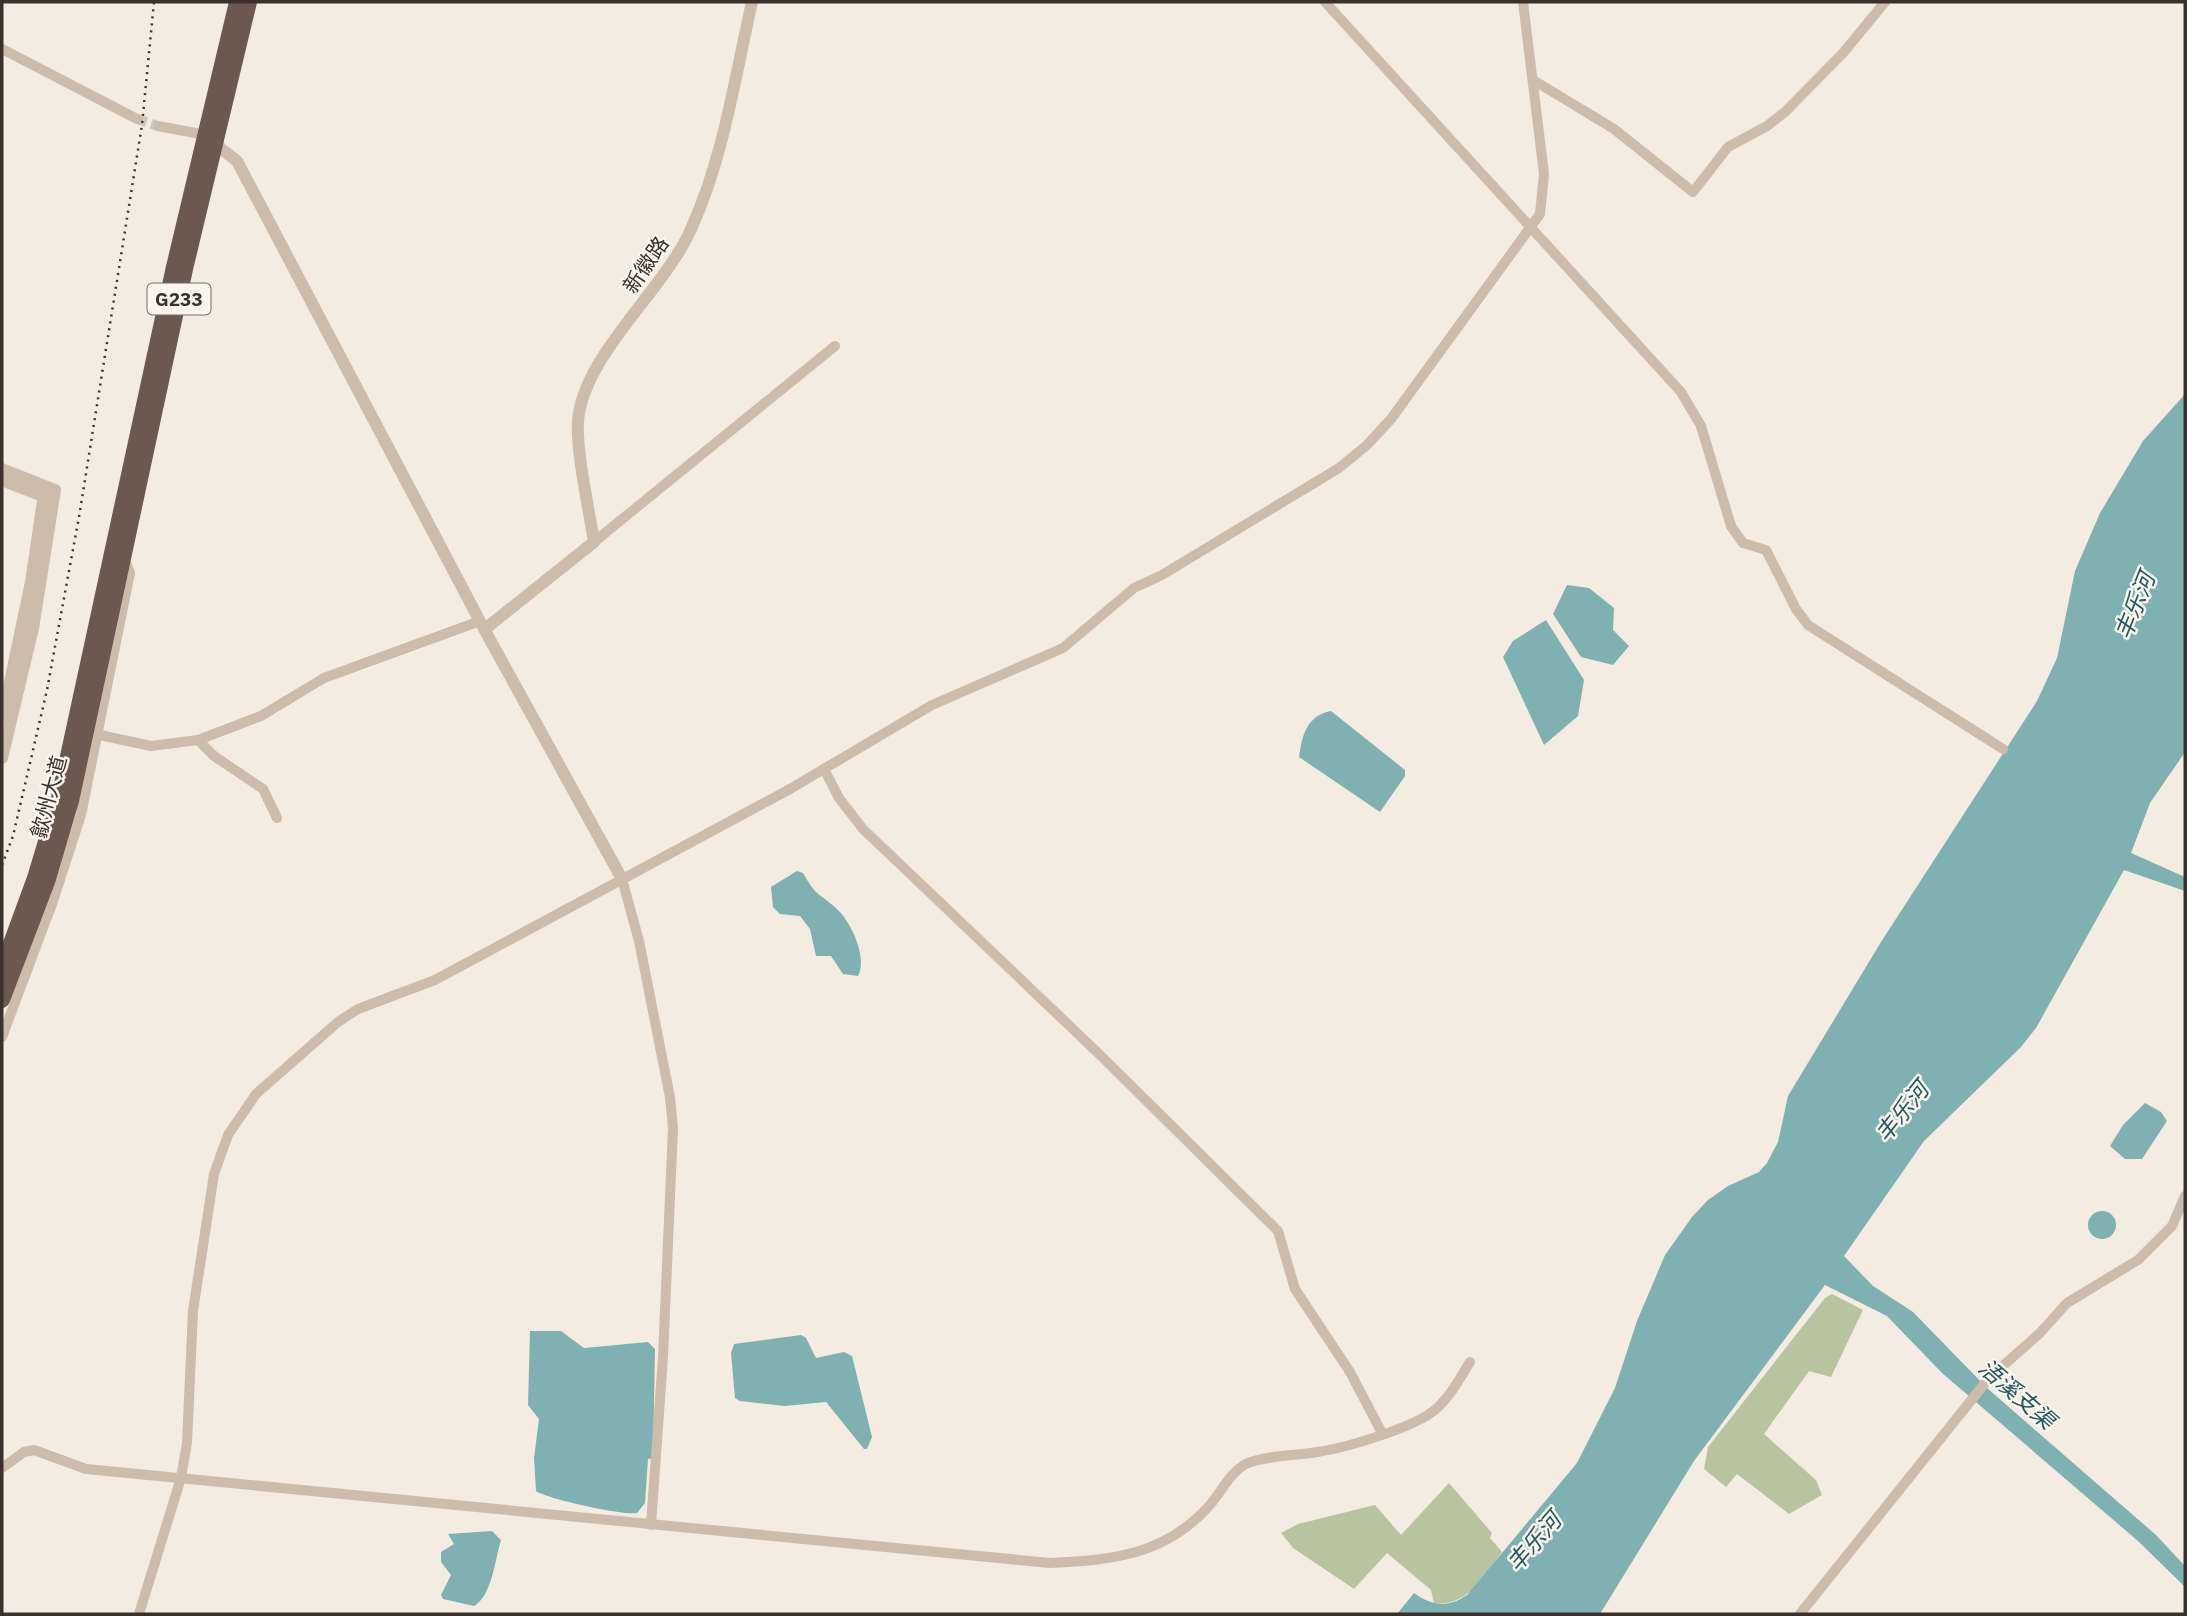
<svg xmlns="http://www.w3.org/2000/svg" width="2187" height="1616" font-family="'IBM Plex Sans','Noto Sans SC',sans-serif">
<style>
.green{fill:#b8c4a0}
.water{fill:#7fb0b2}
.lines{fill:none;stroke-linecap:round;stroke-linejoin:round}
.minor-tunnel{stroke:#cfc6bd;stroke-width:10;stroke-dasharray:10 5;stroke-linecap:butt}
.minor{stroke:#cdbbac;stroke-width:10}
.tertiary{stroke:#cdbbac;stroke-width:12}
.trunk{stroke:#6c584f;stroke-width:16}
.rail{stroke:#3b302b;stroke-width:2.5;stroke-dasharray:2 5;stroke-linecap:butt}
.labels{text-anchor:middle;stroke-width:5;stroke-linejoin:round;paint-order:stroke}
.shield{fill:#fbf5ee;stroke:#756b66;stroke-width:2}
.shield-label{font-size:19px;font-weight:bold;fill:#3b302b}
.street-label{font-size:21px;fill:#3b302b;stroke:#fbf5ee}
.water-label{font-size:23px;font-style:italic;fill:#1f5a5e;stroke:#fbf5ee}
</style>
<rect width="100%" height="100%" fill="#f4ebe1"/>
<g class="green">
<path d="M1832,1294L1863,1310L1831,1377L1809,1371L1764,1434L1816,1480L1822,1495L1789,1514L1737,1474L1726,1487L1704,1469L1708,1447L1825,1298Z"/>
<path d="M1449,1483L1492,1533L1490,1538L1502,1552C1484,1576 1468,1607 1434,1603L1431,1590L1387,1553L1354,1589L1293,1548L1281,1533L1298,1524L1375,1505L1401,1535Z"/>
</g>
<g class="water">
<path d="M2185,394V752L2150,803L2131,853L2185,877V891L2124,870L2036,1028L2021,1047L1924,1141L1844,1256L1873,1286L1913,1312L1987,1388L2156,1535L2185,1566V1587L2138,1541L1942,1373L1887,1316L1825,1285L1694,1461L1600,1614H1397L1414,1593C1432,1606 1448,1608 1467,1595L1577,1463L1615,1388L1637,1321L1665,1255L1692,1217L1708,1200L1728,1186L1759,1172L1767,1163L1778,1142L1788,1096L1881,942L2037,701L2057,658L2075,571L2100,513L2143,441Z"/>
<path d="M1567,585L1589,588L1614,608L1613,630L1629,646L1613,665L1581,657L1553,614Z"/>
<path d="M1546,620L1584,680L1578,716L1544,745L1503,657L1513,641Z"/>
<path d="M1331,711L1405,770V776L1380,812L1299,757C1302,736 1306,716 1331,711Z"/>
<path d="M797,871L803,873C817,898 820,893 837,909C851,922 868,958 858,976L843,974L831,956H816L810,929L800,916L780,914L773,907L771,887Z"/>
<path d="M2145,1103L2161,1112L2167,1121L2142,1159H2125L2110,1146L2123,1125Z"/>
<circle cx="2102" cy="1225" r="14"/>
<path d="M530,1331H561L584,1348L648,1342L655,1349L653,1458L648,1459L645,1503L637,1513C624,1516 544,1498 536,1491L534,1458L539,1419L528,1405Z"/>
<path d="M801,1335L806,1338L816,1358L844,1352L852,1356L872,1437L867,1449H864L826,1402L785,1406L740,1401L735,1398L731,1353L734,1344Z"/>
<path d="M492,1531L501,1540C495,1559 492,1596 474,1606L443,1599L441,1595L451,1575L441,1562V1552L454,1544L448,1534Z"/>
</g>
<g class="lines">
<path class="minor-tunnel" d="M137,119L158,126"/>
<g class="minor">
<path d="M1325,2L1681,392L1701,426L1731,526L1743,543L1766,550L1796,609L1808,625L2003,749"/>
<path d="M2,49L137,119"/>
<path d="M1533,80L1614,129L1693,192L1728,147L1767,126L1785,112L1843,53L1885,2"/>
<path d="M158,126L206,135"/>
<path d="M594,542L835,346"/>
<path d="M95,734L151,746L198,740L261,716L324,678L480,621"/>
<path d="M198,740L214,756L263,789L277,818"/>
<path d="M824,769L839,798L863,829L1097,1052L1278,1231L1295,1289L1350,1372L1382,1433"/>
<path d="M622,879L639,941L670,1097L673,1128L663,1357L651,1525"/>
<path d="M2,1037L52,904L81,815L130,573L125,560"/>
<path d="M2,1468L24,1452L34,1450L86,1469L1050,1563C1113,1560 1165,1555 1209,1506C1222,1492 1230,1471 1248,1463C1268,1455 1295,1456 1317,1452C1345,1448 1414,1428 1436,1409C1450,1397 1460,1378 1470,1362"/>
<path d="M139,1614L181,1478L187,1443L193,1311L214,1174L228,1135L256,1094L338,1022L358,1009L435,980L790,789L932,705L1063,648L1134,588L1162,575L1339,468L1367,445L1391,419L1540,214L1544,174L1523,2"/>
<path d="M1800,1614L1989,1378L2040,1333L2067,1303L2138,1260L2172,1226L2185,1196"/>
</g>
<g class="tertiary">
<path d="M215,144L237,161L483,627L622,879"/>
<path d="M2,469L55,490L33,628L2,758"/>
<path d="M2,480L50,499"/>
<path d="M485,629L594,542C589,509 576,452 578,421C583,355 665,290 692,227C724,155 735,77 752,2"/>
<path d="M2,720L31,582L45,487"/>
</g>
<g class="trunk">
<path d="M2,968L35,878L59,798L174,267L237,2"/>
<path d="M2,1000L47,882L71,801L185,269L249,2"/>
</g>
<path class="rail" d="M2,865L13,836L47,690L79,517L142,125L154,2"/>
</g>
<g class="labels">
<rect class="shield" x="147.5" y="283.5" width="63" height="31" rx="5"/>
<g class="shield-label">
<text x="179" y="306">G233</text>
</g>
<g class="street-label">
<text transform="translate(646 265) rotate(-56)" y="7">新徽路</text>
<text transform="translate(49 797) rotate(-75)" y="7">歙州大道</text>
</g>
<g class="water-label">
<text transform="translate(2135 606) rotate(-68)" y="8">丰乐河</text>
<text transform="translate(1902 1112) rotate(-51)" y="8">丰乐河</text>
<text transform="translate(2017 1394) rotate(41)" y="8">浯溪支渠</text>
<text transform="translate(1534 1542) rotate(-49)" y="8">丰乐河</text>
</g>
</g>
<rect width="2187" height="1616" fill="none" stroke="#3b302b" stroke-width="7"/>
</svg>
